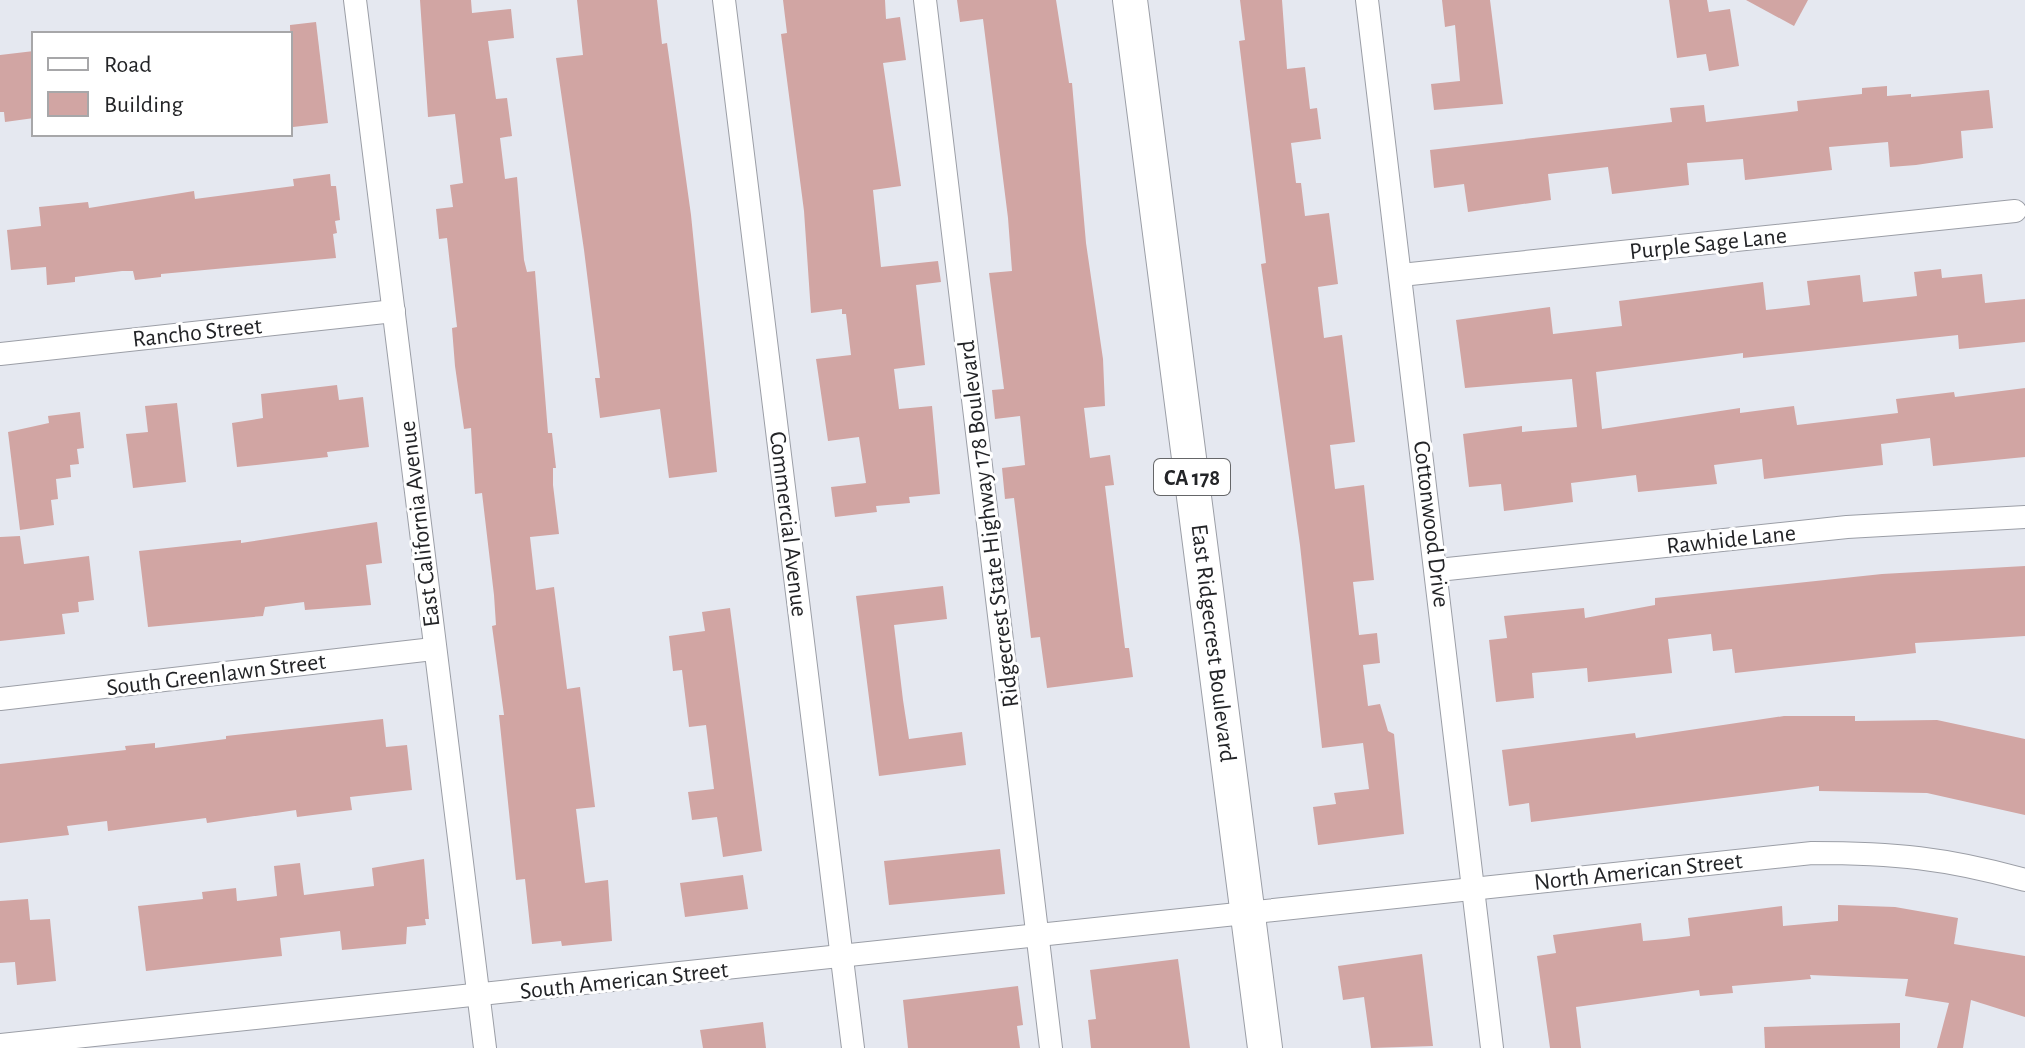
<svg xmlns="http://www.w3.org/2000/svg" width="2025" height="1048" font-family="'Alegreya Sans',sans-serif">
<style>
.building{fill:#d1a5a3}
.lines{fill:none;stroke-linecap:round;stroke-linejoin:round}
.minor-casing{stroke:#9b9ea6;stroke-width:24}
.primary-casing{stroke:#9b9ea6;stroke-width:36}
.minor{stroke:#fff;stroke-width:22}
.primary{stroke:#fff;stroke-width:34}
.labels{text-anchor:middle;stroke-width:6;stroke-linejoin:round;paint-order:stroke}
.shield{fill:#fff;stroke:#656668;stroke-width:2}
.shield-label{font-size:22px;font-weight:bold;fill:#232427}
.street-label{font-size:24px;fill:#232427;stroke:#fff}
</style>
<rect width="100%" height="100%" fill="#e5e8f0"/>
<g class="building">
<path d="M420,0H471L472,13L511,9L514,38L488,41L496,99L507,98L512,136L500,138L505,179L517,177L524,260L527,272L535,271L548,433H552L556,468H553V485L559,534L530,537L536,590L554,587L567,689L580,687L595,807L576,809L585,883L608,880L612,941L562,946L561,941L532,944L525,879L516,880L499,715H504L492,626L496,625L494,595L482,493L475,494L471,428L464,429L455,366L452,328L457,327L447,238L439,239L436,209L453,207L450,185L463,183L455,114L428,117Z"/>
<path d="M577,0H657L662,44L667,43L691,215L717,472L669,478L660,409L600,418L595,378H600L584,250L556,58L583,55Z"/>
<path d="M783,0H885L886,19L900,17L906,60L883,63L901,186L873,190L881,267L938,261L941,282L916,285L925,365L894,369L899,409L932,406L940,494L909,497L910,503L876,506L877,512L835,517L831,487L866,483L859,437L828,441L816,359L851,355L846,314H842V309L811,313L804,211L781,34L787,33Z"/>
<path d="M957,0H1056L1069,83H1072L1086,243L1103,359L1105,406L1084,408L1090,458L1110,455L1114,485L1105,486L1125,648H1129L1133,677L1047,688L1040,637L1031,638L1014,498L1005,499L1002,468L1025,465L1020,416L995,419L992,390L1004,389L989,273L1012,271L1008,218L983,19L960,22Z"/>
<path d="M1240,0H1282L1287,69L1305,67L1310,109L1317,108L1321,139L1291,143L1296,183H1301L1305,216L1329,213L1338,284L1318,287L1324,338L1342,335L1355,442L1330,445L1335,489L1364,485L1374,580L1353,582L1359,635L1377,633L1380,663L1363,665L1368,706L1380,704L1388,731L1394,734L1404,834L1318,845L1313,807L1336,804L1334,793L1369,789L1363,743L1322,748L1300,545L1261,264L1266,263L1239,41L1245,40Z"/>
<path d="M1442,0H1490L1503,104L1434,110L1431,84L1460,81L1455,25L1445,27Z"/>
<path d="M1669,0H1707L1709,12L1730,9L1739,66L1709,71L1706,54L1677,58Z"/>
<path d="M1746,0H1808L1794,26Z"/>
<path d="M316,22L328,123L293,127L290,25Z"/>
<path d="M34,51V118L5,122L4,112H0V55Z"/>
<path d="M1887,86V96L1911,94V97L1989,90L1993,128L1961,131L1963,158L1916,165L1890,167L1888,142L1829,147L1832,170L1745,180L1743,159L1687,163L1689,185L1612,194L1608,167L1548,174L1551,200L1468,212L1464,184L1434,188L1430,150L1672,122L1670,108L1704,105L1706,122L1798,111L1797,101L1862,94V88Z"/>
<path d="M330,174L331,186H336L340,220L335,221L337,233L333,234L336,258L161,274V277L135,280L133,271H122L75,277V282L47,285L46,267L11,270L7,230L41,226L39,207L88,202L89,208L194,191L195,199L294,186L293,179Z"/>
<path d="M1941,269L1942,278L1982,274L1985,303L2025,299V342L1959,349L1958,335L1743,358V353L1596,372L1602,429L1740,408V413L1794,406L1797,425L1898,413L1896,399L1954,392L1955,397L2025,388V457L1933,466L1930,438L1881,444L1883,465L1764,479L1762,459L1714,465L1717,484L1638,492L1636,475L1571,483L1573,502L1504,511L1501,484L1469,487L1463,434L1522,426V432L1577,427L1572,379L1465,388L1456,320L1550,307L1553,334L1622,326L1619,301L1763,282L1766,310L1810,305L1807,281L1860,275L1863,302L1917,296L1914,272Z"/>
<path d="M337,385L339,400L363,397L369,447L327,452L328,457L237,467L232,423L263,418L261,394Z"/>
<path d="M177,403L186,482L133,488L126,434L148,432L145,406Z"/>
<path d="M80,412L84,448L77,449L79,464L70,465L71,477L56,479L58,499L51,500L54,525L20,530L8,432L49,423L48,416Z"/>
<path d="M377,522L382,563L366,565L371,605L305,610L304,602L265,607L263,616L148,627L139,551L241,540V543Z"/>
<path d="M20,536L24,564L89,556L94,600L78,602L79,612L62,614L65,634L0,641V537Z"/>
<path d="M2025,566V636L1915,643L1916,653L1735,673L1732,649L1713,651L1711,634L1668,639L1672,673L1588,682L1587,668L1532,673L1534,698L1496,702L1489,640L1507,638L1504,616L1584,608L1585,618L1655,605V598L1882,574Z"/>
<path d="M943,586L947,619L894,625L903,700L909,739L962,732L966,765L879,776L856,596Z"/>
<path d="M730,608L762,851L723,857L717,817L692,820L688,792L714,789L706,725L689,727L682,670L673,671L669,636L705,631L702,612Z"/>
<path d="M1784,716H1855V721L1937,720L2025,739V815L1927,793L1819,791V786L1531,822L1529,803L1509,806L1502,750L1635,733L1636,738Z"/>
<path d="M383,719L386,747L407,745L412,790L350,797L352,810L297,817L296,810L207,823L206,818L108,831L107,821L67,826L69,835L0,843V764L126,750L125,746L155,743V748L226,739V736Z"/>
<path d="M1000,849L1005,894L889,905L884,861Z"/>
<path d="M424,859L429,919H425L426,925L407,927L406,944L342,950L340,931L280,938L282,956L146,971L138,906L203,899L202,892L236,888L237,901L277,896L274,866L300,863L304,895L374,886L372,868Z"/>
<path d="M743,875L748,909L685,917L680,883Z"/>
<path d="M28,899L30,920L50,919L56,981L17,985L15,962L0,963V901Z"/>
<path d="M1838,905L1895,907L1958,918L1954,944L2025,956V1017L1971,1000L1963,1048H1937L1949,1003L1905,996L1908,979L1810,975L1811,979L1732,986L1733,993L1700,996L1699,990L1576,1007L1581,1048H1550L1537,956L1556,953L1553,935L1641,923L1643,941L1666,939L1690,936L1688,918L1782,906L1783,926L1838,921Z"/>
<path d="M1422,954L1433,1046L1371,1048L1364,997L1343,1000L1338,966Z"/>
<path d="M1178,959L1190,1048H1091L1088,1020L1096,1019L1090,970Z"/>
<path d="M1018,986L1023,1025L1017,1026L1020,1048H908L903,1000Z"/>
<path d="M763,1022L766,1048H703L700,1030Z"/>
<path d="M1900,1023V1048H1765L1764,1027Z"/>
</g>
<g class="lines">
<g class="minor-casing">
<g id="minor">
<path d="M355,0L485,1048"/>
<path d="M724,0L853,1048"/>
<path d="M925,0L1051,1048"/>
<path d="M1367,0L1492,1048"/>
<path d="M1401,275L2015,211"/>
<path d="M0,354L394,311"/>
<path d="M1438,570L1847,527L2025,517"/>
<path d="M0,699L433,649"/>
<path d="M0,1045L1812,853C1894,853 1946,858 2025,880"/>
</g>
</g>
<g class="primary-casing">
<path id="primary" d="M1130,0L1265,1048"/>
</g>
<use href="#minor" class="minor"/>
<use href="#primary" class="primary"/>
</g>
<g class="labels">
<rect class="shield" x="1154" y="459" width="76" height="36" rx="6"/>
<g class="shield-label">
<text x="1192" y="485">CA 178</text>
</g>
<g class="street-label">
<text transform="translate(1708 243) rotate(-6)" y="8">Purple Sage Lane</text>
<text transform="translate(197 332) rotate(-6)" y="8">Rancho Street</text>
<text transform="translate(419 524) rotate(-97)" y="8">East California Avenue</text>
<text transform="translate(789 524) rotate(83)" y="8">Commercial Avenue</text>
<text transform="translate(988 524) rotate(-97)" y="8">Ridgecrest State Highway 178 Boulevard</text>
<text transform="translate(1432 524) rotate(83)" y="8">Cottonwood Drive</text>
<text transform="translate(1731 539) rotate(-6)" y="8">Rawhide Lane</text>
<text transform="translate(1214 643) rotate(83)" y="8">East Ridgecrest Boulevard</text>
<text transform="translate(216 674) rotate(-7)" y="8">South Greenlawn Street</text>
<text transform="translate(1638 871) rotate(-6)" y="8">North American Street</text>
<text transform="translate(624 980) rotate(-6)" y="8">South American Street</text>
</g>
</g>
<rect x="32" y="32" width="260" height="104" fill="#ffffff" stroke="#a7a7a9" stroke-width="2"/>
<rect x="48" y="58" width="40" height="12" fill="#ffffff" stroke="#a7a7a9" stroke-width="2"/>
<text x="104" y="72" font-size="24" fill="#232427">Road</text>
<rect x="48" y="92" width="40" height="24" fill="#d1a5a3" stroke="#a7a7a9" stroke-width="2"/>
<text x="104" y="112" font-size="24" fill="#232427">Building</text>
</svg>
